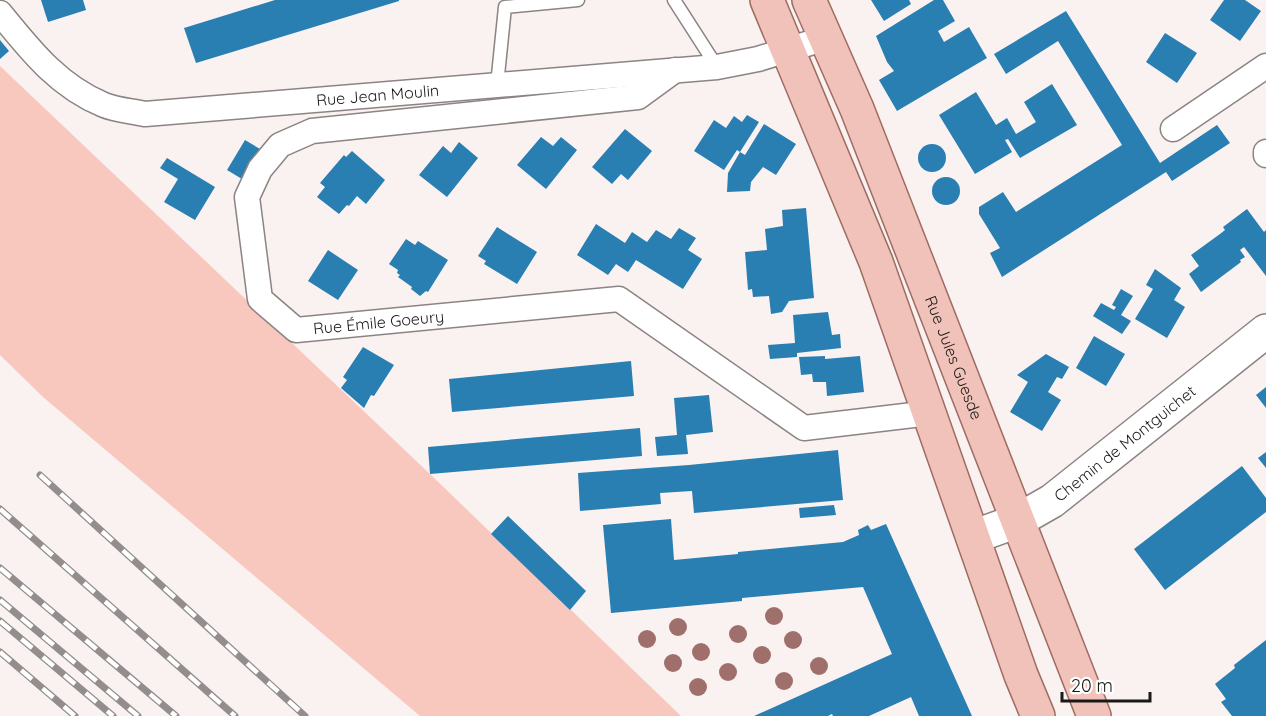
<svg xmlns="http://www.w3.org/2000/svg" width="1266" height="716" font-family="Quicksand,sans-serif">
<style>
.green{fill:#f8c8be}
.building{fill:#297eb2}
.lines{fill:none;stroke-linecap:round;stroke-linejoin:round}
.lane-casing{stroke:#8b8483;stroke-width:15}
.street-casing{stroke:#8b8483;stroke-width:27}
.secondary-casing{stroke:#8b8483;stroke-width:36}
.primary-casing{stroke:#9f6c63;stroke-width:36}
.lane{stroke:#fff;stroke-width:12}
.street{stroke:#fff;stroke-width:24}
.secondary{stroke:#fff;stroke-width:33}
.primary{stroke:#f0c2b9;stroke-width:33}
.rail-casing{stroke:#938d8d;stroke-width:7}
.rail{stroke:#fff;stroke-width:4.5;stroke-dasharray:14;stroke-linecap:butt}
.tree{fill:#9f6f6c}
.labels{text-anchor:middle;stroke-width:5;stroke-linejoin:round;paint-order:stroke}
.street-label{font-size:16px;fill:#1b1818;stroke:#fff}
</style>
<rect width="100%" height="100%" fill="#faf2f1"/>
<path class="green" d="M0,66L430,474L681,716H420L43,397L0,355Z"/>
<g class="building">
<path d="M41,0H83L86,10L48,22Z"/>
<path d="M275,0H399V1L196,63L184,28Z"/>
<path d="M871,0H909L911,4L884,21Z"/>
<path d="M934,0H943L955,21L938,31L944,42L969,27L987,58L897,111L879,80L894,71L887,62L876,36Z"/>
<path d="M1224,0H1245L1261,11L1240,41L1210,20Z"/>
<path d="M1066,11L1160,163L1217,125L1230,143L1172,181L1166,172L1002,277L990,253L1000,248L979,214V207L1003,192L1016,212L1122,145L1058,41L1006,74L994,54Z"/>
<path d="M1165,33L1197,53L1177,83L1146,62Z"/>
<path d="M0,40L9,51L0,59Z"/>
<path d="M1052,84L1077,125L1020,158L1008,139L1005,140L1012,152L975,174L939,115L976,92L996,125L1007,118L1016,134L1036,122L1024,102Z"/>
<path d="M747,115L759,122L740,152L737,150L724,170L694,151L714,120L726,128L734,116L742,122Z"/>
<path d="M764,124L796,144L776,175L763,167L751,182L750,191L727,192L728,173L740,152L745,155Z"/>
<path d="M625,129L652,151L628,180L621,174L612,184L592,167Z"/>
<path d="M541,137L553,146L561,137L577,150L546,189L517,165Z"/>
<path d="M245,140L260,149L242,179L227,170Z"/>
<path d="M459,142L478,158L447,197L419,175L443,146L451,153Z"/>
<circle cx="932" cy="158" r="14"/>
<path d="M352,151L385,180L366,204L357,196L349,206L347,205L339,214L317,197L325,187L320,183L344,155L346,157Z"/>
<path d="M167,158L215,187L195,220L164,202L178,179L160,168Z"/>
<circle cx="946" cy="191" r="14"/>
<path d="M806,208L814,298L789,301L782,312L771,314L769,296L753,297L752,289L748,290L745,252L767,250L765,229L783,226L782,210Z"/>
<path d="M1247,209L1264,232L1266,230V276L1244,247L1240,250L1245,257L1240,260L1241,262L1201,292L1189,274L1199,266L1191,255L1220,234L1225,230L1223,227Z"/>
<path d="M596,224L625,243L632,232L647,242L656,230L671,239L679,228L696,238L688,250L702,259L683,289L636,260L628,272L616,264L608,275L577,255Z"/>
<path d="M497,227L537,252L517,284L484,264L486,261L478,256Z"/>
<path d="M406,239L415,245L418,241L448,260L428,292L426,291L420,296L411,289L412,287L398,277L400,275L397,273L398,270L389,264Z"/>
<path d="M328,250L358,270L338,300L308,281Z"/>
<path d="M1155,269L1181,288L1174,300L1185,307L1167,338L1135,319L1153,289L1146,285Z"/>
<path d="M1121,289L1133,296L1121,315L1131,321L1122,334L1093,316L1101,303L1114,310L1116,307L1112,305Z"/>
<path d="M828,312L832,335L840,334L841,348L797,353V357L770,359L768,345L795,343L793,315Z"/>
<path d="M1094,336L1125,354L1106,386L1076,368Z"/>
<path d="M363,347L394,365L374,396L371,395L364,408L341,388L347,380L343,377Z"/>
<path d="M1046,354L1069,367L1062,379L1057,377L1048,392L1061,400L1042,431L1010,412L1028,382L1017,375Z"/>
<path d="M825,356V359L860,356L864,392L827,396L826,382H813L812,374L801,375L799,357Z"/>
<path d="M631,361L634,396L452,412L449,379Z"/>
<path d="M1266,387V408L1256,395Z"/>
<path d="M709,395L713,432L686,435L688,454L657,456L655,437L677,435L674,398Z"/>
<path d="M640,428L642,456L430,474L428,447Z"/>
<path d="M838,450L843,500L694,513L692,491L660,493L661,504L580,511L578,473L689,465Z"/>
<path d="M1266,452V468L1258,458Z"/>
<path d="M1242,466L1266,498V512L1165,590L1134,549Z"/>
<path d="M834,505L836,515L800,518L799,508Z"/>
<path d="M508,516L586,591L570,610L491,534Z"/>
<path d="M671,519L674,560L738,554V552L843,542L859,535L858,530L868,525L871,530L886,524L972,716H919L911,697L869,716H833L832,714L828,716H754L892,654L863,587L742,598V601L611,613L603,525Z"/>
<path d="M1266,640V716H1232L1221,702L1226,699L1215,684L1235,668L1234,665Z"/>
</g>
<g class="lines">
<g class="lane-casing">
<g id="lane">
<path d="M674,0L717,67"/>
<path d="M497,85L505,7L578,0"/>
</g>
</g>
<g class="street-casing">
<g id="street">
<path id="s1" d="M0,13C30,50 58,86 104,105C116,110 132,111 145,114L717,67L758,59L826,38"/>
<path id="s2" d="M675,70L638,97L312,131L280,145L260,169L247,197L260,299L296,330L619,299L804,428L930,413"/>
<path d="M1173,129L1266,66"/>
<path d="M1266,152V155"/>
</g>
</g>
<g class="secondary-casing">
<g id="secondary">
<path id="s3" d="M973,537L1017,521L1052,501L1266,331"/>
</g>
</g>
<g class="primary-casing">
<g id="primary">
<path d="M767,0L876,262L1021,675L1038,716"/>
<path id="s4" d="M809,0L857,109L1094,716"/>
</g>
</g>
<use href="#lane" class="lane"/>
<use href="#street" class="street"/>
<use href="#secondary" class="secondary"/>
<use href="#primary" class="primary"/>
<g class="rail-casing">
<g id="rail">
<path d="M40,475L305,716"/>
<path d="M0,509L235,716"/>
<path d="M0,568L176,716"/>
<path d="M0,600L138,716"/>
<path d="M0,621L113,716"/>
<path d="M0,652L75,716"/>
</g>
</g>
<use href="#rail" class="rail"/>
</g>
<g class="tree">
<circle cx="774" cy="616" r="9"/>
<circle cx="678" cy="627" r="9"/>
<circle cx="738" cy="634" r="9"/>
<circle cx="647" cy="639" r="9"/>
<circle cx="793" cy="640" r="9"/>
<circle cx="701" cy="652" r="9"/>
<circle cx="762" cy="655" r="9"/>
<circle cx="673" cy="663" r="9"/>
<circle cx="819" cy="666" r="9"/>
<circle cx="728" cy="672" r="9"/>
<circle cx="784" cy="681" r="9"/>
<circle cx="698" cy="687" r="9"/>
</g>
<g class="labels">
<g class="street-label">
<text dy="6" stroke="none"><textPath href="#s1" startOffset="416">Rue Jean Moulin</textPath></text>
<text dy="6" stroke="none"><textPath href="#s2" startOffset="704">Rue Émile Goeury</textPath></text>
<text dy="6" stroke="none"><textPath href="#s4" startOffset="386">Rue Jules Guesde</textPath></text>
<text dy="6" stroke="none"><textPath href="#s3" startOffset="180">Chemin de Montguichet</textPath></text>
</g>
</g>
<path d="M1062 692v9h88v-9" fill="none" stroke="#1b1818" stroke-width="3"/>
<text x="1071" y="692" font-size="18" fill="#1b1818" stroke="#ffffff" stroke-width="4.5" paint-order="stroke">20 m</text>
</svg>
